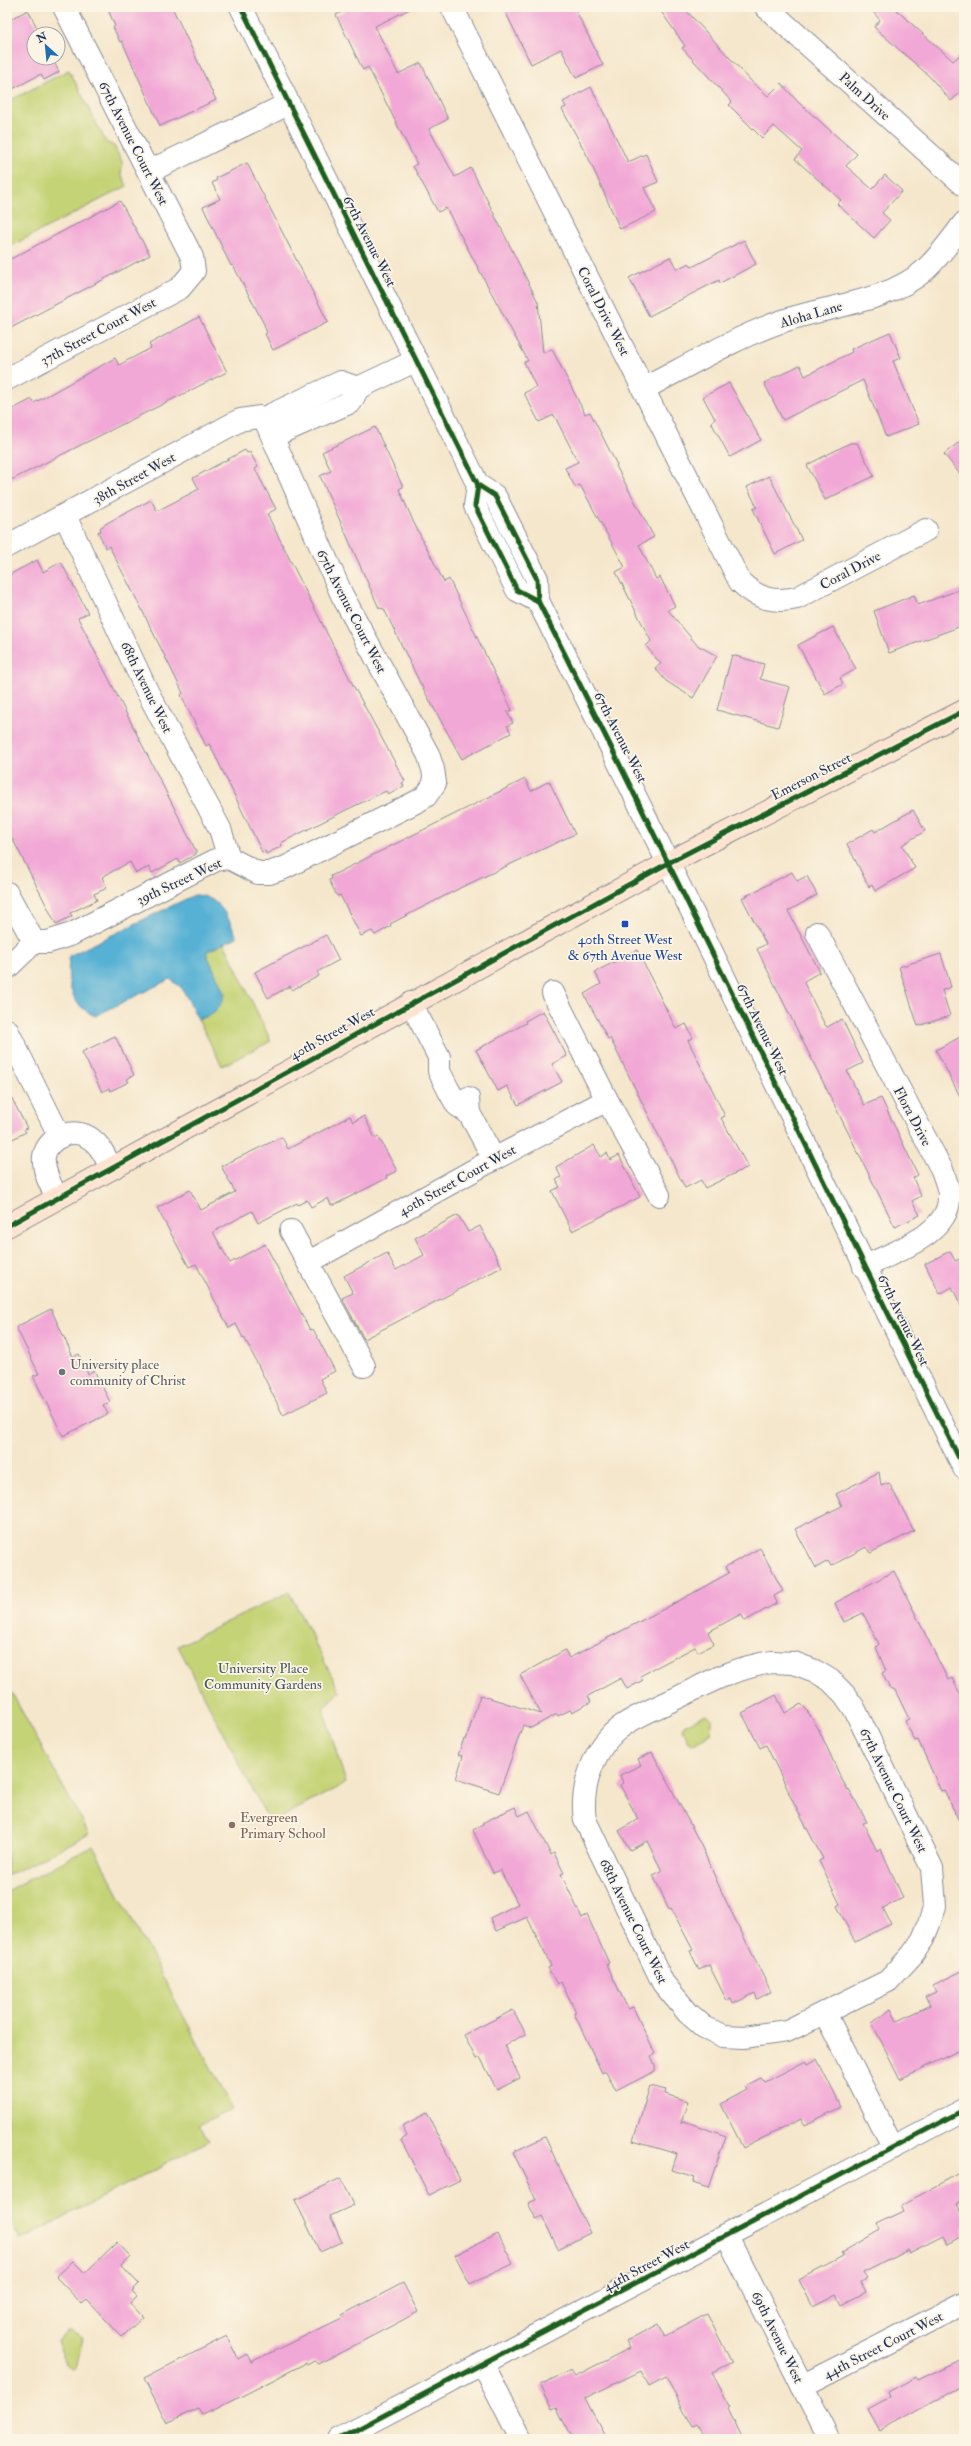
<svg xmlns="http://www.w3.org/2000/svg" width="971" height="2446" font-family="'IM FELL Double Pica',serif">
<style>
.green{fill:#c4d375;stroke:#70816a}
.water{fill:#56b1d4;stroke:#387099}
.building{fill:#f2a8d6}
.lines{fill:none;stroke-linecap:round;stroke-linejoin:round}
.minor-casing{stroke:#888b95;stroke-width:24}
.tertiary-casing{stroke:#888b95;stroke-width:24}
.secondary-casing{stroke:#888b95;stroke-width:24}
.minor{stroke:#fff;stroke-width:22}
.tertiary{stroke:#fff;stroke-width:22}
.secondary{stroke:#fde4d1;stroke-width:22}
.cycleway-casing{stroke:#fcf5e5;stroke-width:8}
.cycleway{stroke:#1b5e20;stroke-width:5}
.transit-dot{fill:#1a4fb4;stroke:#fcf5e5;stroke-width:1.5}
.worship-dot{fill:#6b7280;stroke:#fcf5e5;stroke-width:1.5}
.education-dot{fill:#8d6e63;stroke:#fcf5e5;stroke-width:1.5}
.labels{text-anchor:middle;stroke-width:3.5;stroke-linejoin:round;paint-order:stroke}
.street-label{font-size:14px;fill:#1b2f5e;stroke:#fcf5e5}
.transit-label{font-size:14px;fill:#164399;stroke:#fcf5e5}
.worship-label{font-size:14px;fill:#5b616d;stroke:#fcf5e5;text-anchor:start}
.park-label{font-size:14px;fill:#455864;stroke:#fcf5e5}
.education-label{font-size:14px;fill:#785e54;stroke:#fcf5e5;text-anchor:start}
</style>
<rect width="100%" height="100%" fill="#fcf5e5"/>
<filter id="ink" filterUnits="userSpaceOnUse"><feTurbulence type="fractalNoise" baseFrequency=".025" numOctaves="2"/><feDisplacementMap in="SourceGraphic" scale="8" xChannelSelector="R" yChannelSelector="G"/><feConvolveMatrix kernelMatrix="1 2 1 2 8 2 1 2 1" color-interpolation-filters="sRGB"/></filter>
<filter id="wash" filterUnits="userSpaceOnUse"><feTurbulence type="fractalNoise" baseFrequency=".012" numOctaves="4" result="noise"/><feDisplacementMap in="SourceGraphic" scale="16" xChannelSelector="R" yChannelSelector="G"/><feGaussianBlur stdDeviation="0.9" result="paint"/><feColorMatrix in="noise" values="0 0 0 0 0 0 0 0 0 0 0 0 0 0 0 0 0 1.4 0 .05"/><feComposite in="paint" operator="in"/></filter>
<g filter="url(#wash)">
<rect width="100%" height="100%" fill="#f5e7cc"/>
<g class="green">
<path d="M69,70L106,142L114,146L123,164L121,173L127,186L7,248V102Z"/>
<path d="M224,943L271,1041L222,1066L198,1019L209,1016L206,952Z"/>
<path d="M289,1592L340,1692L323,1708L346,1783L270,1823L178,1646Z"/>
<path d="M7,1684L89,1834L7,1876Z"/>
<path d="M706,1714L712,1720L711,1734L692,1744L688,1742L682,1730L684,1725Z"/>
<path d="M93,1846L233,2109L199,2125L210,2140L21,2240L7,2215V1891Z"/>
<path d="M67,2332H72L83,2338L76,2368L73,2370L67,2366L57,2341Z"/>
</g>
<path class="water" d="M194,895C219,895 228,917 237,937L206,952L225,995C220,1009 213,1015 198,1019L182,988L170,979L95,1016C69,1004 67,982 69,956Z"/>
<g id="blocks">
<g class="building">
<path d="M107,7H172L216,100L160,126L122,41L120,42L113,27L115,26Z"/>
<path d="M352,7H414L375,26L398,74L421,63L448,119L429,129L455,177L471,168L538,302L543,353L552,349L585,414L590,412L617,465L616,466L654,537L639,545L656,579L660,577L675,606L668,610L697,645L717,656L693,698L666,681L655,668L661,664L646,646L651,641L616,572L625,567L580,485L575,487L565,468L578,462L554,415L539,422L524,393L536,387L524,362L528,361L446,208L438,212L413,166L417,164L368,67L363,70L336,15Z"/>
<path d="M503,7H574L603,65L576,78L561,49L531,64Z"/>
<path d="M658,7H683L752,82L768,96L781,83L798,102L857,154L846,166L872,189L885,175L902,191L882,213L890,220L874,238L837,204L841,200L795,159L802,151L774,126L762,138L729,105L732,102L682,48L685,46Z"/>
<path d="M869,7H893L953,61L964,52V89L951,101L929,76L874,27L880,20Z"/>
<path d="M28,10L40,34H34V58H52L59,72L44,80L41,74L7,92V21Z"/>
<path d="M591,87L628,162L646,154L658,182L644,188L656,212L620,229L589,159L562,109L566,107L563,102Z"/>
<path d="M247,163L328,322L273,350L265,334L267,333L264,324L233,265L231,266L203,207L220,199L212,183L217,180L216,178Z"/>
<path d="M120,201L150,255L7,330V261Z"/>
<path d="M744,240L756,264L720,283L719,280L649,316L629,278L670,257L677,269L689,263L692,267Z"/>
<path d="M199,317L227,372L7,482V412L32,399L34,403L115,358L119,365L151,348L149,344Z"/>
<path d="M890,332L901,358L893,361L919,424L886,437L863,380L783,420L764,383L800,365L805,376L852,352L851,349Z"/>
<path d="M729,383L761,440L730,457L711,422L715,419L703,397Z"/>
<path d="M375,427L403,487L399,489L414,523L444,582L449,579L512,710L507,712L513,723L507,726L511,733L462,759L420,683L384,609L379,608L320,476L331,471L322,452Z"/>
<path d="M964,438V479L944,454Z"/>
<path d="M850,443H857L874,476L825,500L807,465Z"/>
<path d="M245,450L247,453L250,452L258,467L255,469L276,509L267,514L353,685L405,781L402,783L404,786L388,794L386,791L346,810L281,843L282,846L266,854L265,851L262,852L211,747L209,744L206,746L181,695L183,693L140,606L109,546L106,548L98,532L101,531L100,528L107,523L151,500L157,511L199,489L193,478Z"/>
<path d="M769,476L802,540L775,554L753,509L757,507L747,487Z"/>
<path d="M37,560L43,572L61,562L88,613L78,618L196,851V854L180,863L178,859L152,873L149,867L136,873L130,862L102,877L107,888L94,894L97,900L70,913L72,916L56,924L7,828V576Z"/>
<path d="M964,588V625L889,653L874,611L914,595L918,605Z"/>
<path d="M833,627L856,669L840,678L843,684L825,694L798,645Z"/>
<path d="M732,655L764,664L760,679L790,687L778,727L717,710Z"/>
<path d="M525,779L531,791L549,781L575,834L462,887L390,924L391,926L375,935L372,931L361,936L340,895L337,896L329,880L332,879L331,876Z"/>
<path d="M913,810L925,831L902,845L915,868L875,891L872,885L869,887L847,844L873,829L875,832Z"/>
<path d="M792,872L797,881L807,876L817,895L788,911L820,972L804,981V983L825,1025L827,1027L842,1019L863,1063L847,1071L864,1105L881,1098L918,1175L913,1178L921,1196L912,1201L920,1215L895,1227L757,949L766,944L742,898Z"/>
<path d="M326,935L339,960L317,972L319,976L292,990L290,986L268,998L255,972Z"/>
<path d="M637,950L676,1029L686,1024L693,1038L688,1040L725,1116L721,1118L748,1167L705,1188L701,1180L685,1188L610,1038L608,1039L584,994L601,984L595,972Z"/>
<path d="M941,954L951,987L942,990L950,1016L918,1026L899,967Z"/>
<path d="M543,1011L567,1056L552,1064L562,1082L518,1105L507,1086L498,1091L476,1050L526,1023L525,1021Z"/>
<path d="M964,1035V1104L936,1050Z"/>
<path d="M115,1036L134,1075L127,1079L129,1082L110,1091L109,1088L102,1092L82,1052Z"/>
<path d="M7,1089L27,1128L24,1129L26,1132L7,1142Z"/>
<path d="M350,1116L353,1122L364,1116L375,1138L378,1136L397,1171L386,1176L387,1178L334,1205H331L328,1198L311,1207L307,1200L298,1205L297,1203L258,1223L252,1211L213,1232L230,1263L265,1244L310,1330L313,1329L335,1371L320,1379L327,1393L283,1415L244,1337L243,1338L236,1324L229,1328L196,1264L189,1267L157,1208L190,1190L201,1210L235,1192L221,1166L282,1137L288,1149Z"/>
<path d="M594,1145L601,1157L607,1153L610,1160L619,1155L640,1197L572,1231L552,1191L560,1187L556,1180L561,1177L556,1167Z"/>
<path d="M458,1215L468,1232L480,1226L502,1267L364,1339L342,1298L353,1293L344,1276L387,1253L396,1270L424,1255L415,1238Z"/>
<path d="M950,1251L955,1261L964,1257V1312L952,1287L940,1294L925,1264Z"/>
<path d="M51,1309L73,1357L79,1354L88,1374L94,1370L110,1402L103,1405L108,1414L63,1436L33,1376L39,1374L16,1327Z"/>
<path d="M879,1472L881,1486L889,1483L914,1531L870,1553L866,1547L831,1566L828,1561L816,1568L795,1529L842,1506L836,1494Z"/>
<path d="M760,1548L783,1591L774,1596L777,1603L745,1621L741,1614L708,1632L714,1644L698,1652L695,1647L640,1676L643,1680L627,1689L621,1678L588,1696L591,1702L572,1712L570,1710L558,1716L557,1714L531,1728L523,1725L499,1793L456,1779L463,1756L458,1755L464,1739L466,1740L480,1695L541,1714L520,1675L565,1650L569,1658L666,1608L729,1573L725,1567Z"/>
<path d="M894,1571L948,1680L952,1678L964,1702V1831L944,1790L941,1791L918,1740L915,1741L905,1721L909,1719L895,1690L889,1687L882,1673L886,1671L876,1647L879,1644L863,1613L844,1622L835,1603Z"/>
<path d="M776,1695L785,1713L801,1704L806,1709L818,1728L841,1778L848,1790L849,1789L867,1822L863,1823L877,1851L881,1849L903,1898L883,1908L891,1924L855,1942L837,1906L840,1904L819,1861L823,1859L788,1792H789L766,1745L760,1748L742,1713Z"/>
<path d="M652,1752L700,1843L723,1895L771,1992L757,1999L755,1993L733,2004L731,1999L727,2001L709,1965L699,1970L690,1951L693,1950L671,1908L669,1909L653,1875L662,1871L647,1841L630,1850L619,1831L638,1819L620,1785L623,1783L620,1775L641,1765L638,1759Z"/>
<path d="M515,1807L519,1816L529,1811L551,1855L554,1853L564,1873L561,1874L582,1918L587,1915L609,1963L607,1964L614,1980L628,2009L633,2007L655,2054L651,2056L655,2065V2071L616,2091L606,2071L602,2073L574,2013L576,2012L561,1982L557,1984L548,1968L551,1966L527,1917L496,1931L490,1918L518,1904L500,1870L493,1873L473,1830L483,1825L482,1823Z"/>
<path d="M964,1970V2048L900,2079L872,2023L891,2009L897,2021L930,2005L925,1997L936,1992L933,1985Z"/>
<path d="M513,2010L526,2034L504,2045L520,2078L497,2090L480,2057L476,2059L464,2035Z"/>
<path d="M817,2059L841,2107L805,2125L801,2119L743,2148L721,2104L747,2090L745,2086L761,2078L765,2082L806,2061L808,2064Z"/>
<path d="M650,2086L666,2090L665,2094L688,2101L681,2123L684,2121L726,2136L708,2188L693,2183L695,2177L672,2170L677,2154L633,2141Z"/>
<path d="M427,2113L460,2180L429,2195L401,2140L407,2136L402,2126Z"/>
<path d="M545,2137L590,2233L558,2249L542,2216L536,2219L528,2203L536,2200L513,2152Z"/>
<path d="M964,2172V2199L957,2203L964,2216V2235L947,2244L943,2236L909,2253L908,2250L863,2273L867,2279L861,2282L866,2292L841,2305L836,2295L813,2307L799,2280L843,2257L841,2253L880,2230L877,2224L904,2211L901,2205Z"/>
<path d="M341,2178L354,2205L330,2216L342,2242L320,2252L295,2200Z"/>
<path d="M498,2234L513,2264L470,2284L455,2255Z"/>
<path d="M117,2242L130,2256L121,2265L139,2284L132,2291L137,2296L130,2303L143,2317L122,2337L87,2300L82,2304L56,2277L73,2261L85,2273Z"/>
<path d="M403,2283L418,2312L319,2364L314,2361L307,2365L306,2363L211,2412L210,2410L202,2414L198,2408L167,2423L144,2378L227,2336L238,2359L247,2354L251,2362L344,2317L342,2315Z"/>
<path d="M707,2314L732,2363L712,2373L730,2406L728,2408L743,2439H705L697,2425L693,2427L666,2377L649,2386L641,2371L585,2398L606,2439H572L557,2408L552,2410L540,2385L571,2370L575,2376L630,2348L626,2341L658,2324L665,2336Z"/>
<path d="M964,2358V2384L880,2431L868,2409L890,2397L888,2392L916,2377L918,2380Z"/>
</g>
</g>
</g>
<g filter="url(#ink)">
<use href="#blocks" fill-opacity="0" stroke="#888b95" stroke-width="1"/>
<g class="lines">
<g class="minor-casing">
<g id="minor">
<path d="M452,7L740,582C758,599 773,603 797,598L926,530"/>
<path d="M766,7L964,185"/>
<path d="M150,171L288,104"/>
<path d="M7,379L180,288L194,271L192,257L64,7"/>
<path d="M643,389C686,367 738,336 783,321C829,305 887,303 925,270C940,256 952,239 964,223"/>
<path d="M262,419L341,382L358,388"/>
<path d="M273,436L351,402L358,388L417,360"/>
<path d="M65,516L147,691L220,829L229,858"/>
<path d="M7,546L240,420L259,417L265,420L342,595L428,754L433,769L435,783L426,796L418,801L284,868L269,873H258L229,858L216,860L72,934L48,942H34L7,893"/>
<path d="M817,933L942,1170C945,1179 950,1189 949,1199C948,1235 891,1253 864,1267"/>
<path d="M7,968L34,942"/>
<path d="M553,993L607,1100L659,1195"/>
<path d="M411,1003L439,1057V1071L448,1089L457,1105L469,1113"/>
<path d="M7,1030L60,1137"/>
<path d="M468,1098L469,1113L494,1159"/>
<path d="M57,1198C52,1187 45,1176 44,1163C41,1143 66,1128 84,1135C99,1141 105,1156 111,1168"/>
<path d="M291,1231L364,1366"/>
<path d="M309,1262L494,1159L607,1100"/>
<path d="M772,1662L794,1663L815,1671L830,1680L844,1694L854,1708L932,1868L935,1906L929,1924L923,1939L912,1955L888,1981L787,2031L744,2037L723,2036L704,2027L688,2013L663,1983L585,1820C580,1787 594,1746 622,1726C639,1714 661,1706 679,1697C710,1681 738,1667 772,1662Z"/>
<path d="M825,2013L893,2148"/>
<path d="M727,2236L829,2439"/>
<path d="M483,2364L521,2439"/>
<path d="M802,2386L964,2303"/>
</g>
</g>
<g class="tertiary-casing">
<g id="tertiary">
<path d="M241,7L478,485L495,496L537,579L538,601C683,888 821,1179 964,1468"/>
<path d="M478,485L475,506L517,590L538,601"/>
<path d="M339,2439L964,2110"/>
</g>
</g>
<g class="secondary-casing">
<path id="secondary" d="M7,1226L670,862L964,711"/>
</g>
<use href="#minor" class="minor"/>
<use href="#tertiary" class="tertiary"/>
<use href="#secondary" class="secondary"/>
<g class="cycleway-casing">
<g id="cycleway">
<path d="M241,7L478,485L495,496L537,579L538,601C683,888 821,1179 964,1468"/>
<path d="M478,485L475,506L517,590L538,601"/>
<path d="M7,1226L670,862L964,711"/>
<path d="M339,2439L964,2110"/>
</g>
</g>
<use href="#cycleway" class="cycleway"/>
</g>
</g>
<rect class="transit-dot" x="621" y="920" width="8" height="8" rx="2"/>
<circle class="worship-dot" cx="62" cy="1372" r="4"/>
<circle class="education-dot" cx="232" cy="1825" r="4"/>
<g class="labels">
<g class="street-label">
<text transform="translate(865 96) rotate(42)" y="5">Palm Drive</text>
<text transform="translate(134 143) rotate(63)" y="5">67th Avenue Court West</text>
<text transform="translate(370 241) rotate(63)" y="5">67th Avenue West</text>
<text transform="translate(604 311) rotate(63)" y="5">Coral Drive West</text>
<text transform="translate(811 314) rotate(-16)" y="5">Aloha Lane</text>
<text transform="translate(98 331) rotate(-28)" y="5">37th Street Court West</text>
<text transform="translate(134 478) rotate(-29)" y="5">38th Street West</text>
<text transform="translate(850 570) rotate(-28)" y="5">Coral Drive</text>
<text transform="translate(352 611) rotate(63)" y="5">67th Avenue Court West</text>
<text transform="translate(147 687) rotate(64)" y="5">68th Avenue West</text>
<text transform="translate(621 737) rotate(63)" y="5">67th Avenue West</text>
<text transform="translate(811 776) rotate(-27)" y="5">Emerson Street</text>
<text transform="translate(179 881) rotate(-25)" y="5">39th Street West</text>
<text transform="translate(763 1029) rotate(64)" y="5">67th Avenue West</text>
<text transform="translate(332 1033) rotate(-29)" y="5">40th Street West</text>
<text transform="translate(913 1116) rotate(62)" y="5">Flora Drive</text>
<text transform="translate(457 1180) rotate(-29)" y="5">40th Street Court West</text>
<text transform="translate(904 1320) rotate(64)" y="5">67th Avenue West</text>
<text transform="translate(894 1790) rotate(64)" y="5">67th Avenue Court West</text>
<text transform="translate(634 1921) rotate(64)" y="5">68th Avenue Court West</text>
<text transform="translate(646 2265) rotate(-28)" y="5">44th Street West</text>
<text transform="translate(778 2337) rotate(64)" y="5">69th Avenue West</text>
<text transform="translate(883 2345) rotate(-27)" y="5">44th Street Court West</text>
</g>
<g class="transit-label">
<text x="625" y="944">40th Street West<tspan x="625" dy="16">&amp; 67th Avenue West</tspan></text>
</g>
<g class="worship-label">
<text x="70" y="1369">University place<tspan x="70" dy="16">community of Christ</tspan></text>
</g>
<g class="park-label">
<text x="263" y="1673">University Place<tspan x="263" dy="16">Community Gardens</tspan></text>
</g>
<g class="education-label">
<text x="240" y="1822">Evergreen<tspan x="240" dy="16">Primary School</tspan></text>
</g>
</g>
<rect width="971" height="2446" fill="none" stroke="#fcf5e5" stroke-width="24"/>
<g transform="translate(46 46) rotate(333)"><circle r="19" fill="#fcf5e5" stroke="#a2a6af"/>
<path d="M0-3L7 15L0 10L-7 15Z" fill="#1f6fb2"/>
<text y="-6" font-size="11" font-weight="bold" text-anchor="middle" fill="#1b2f5e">N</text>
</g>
</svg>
